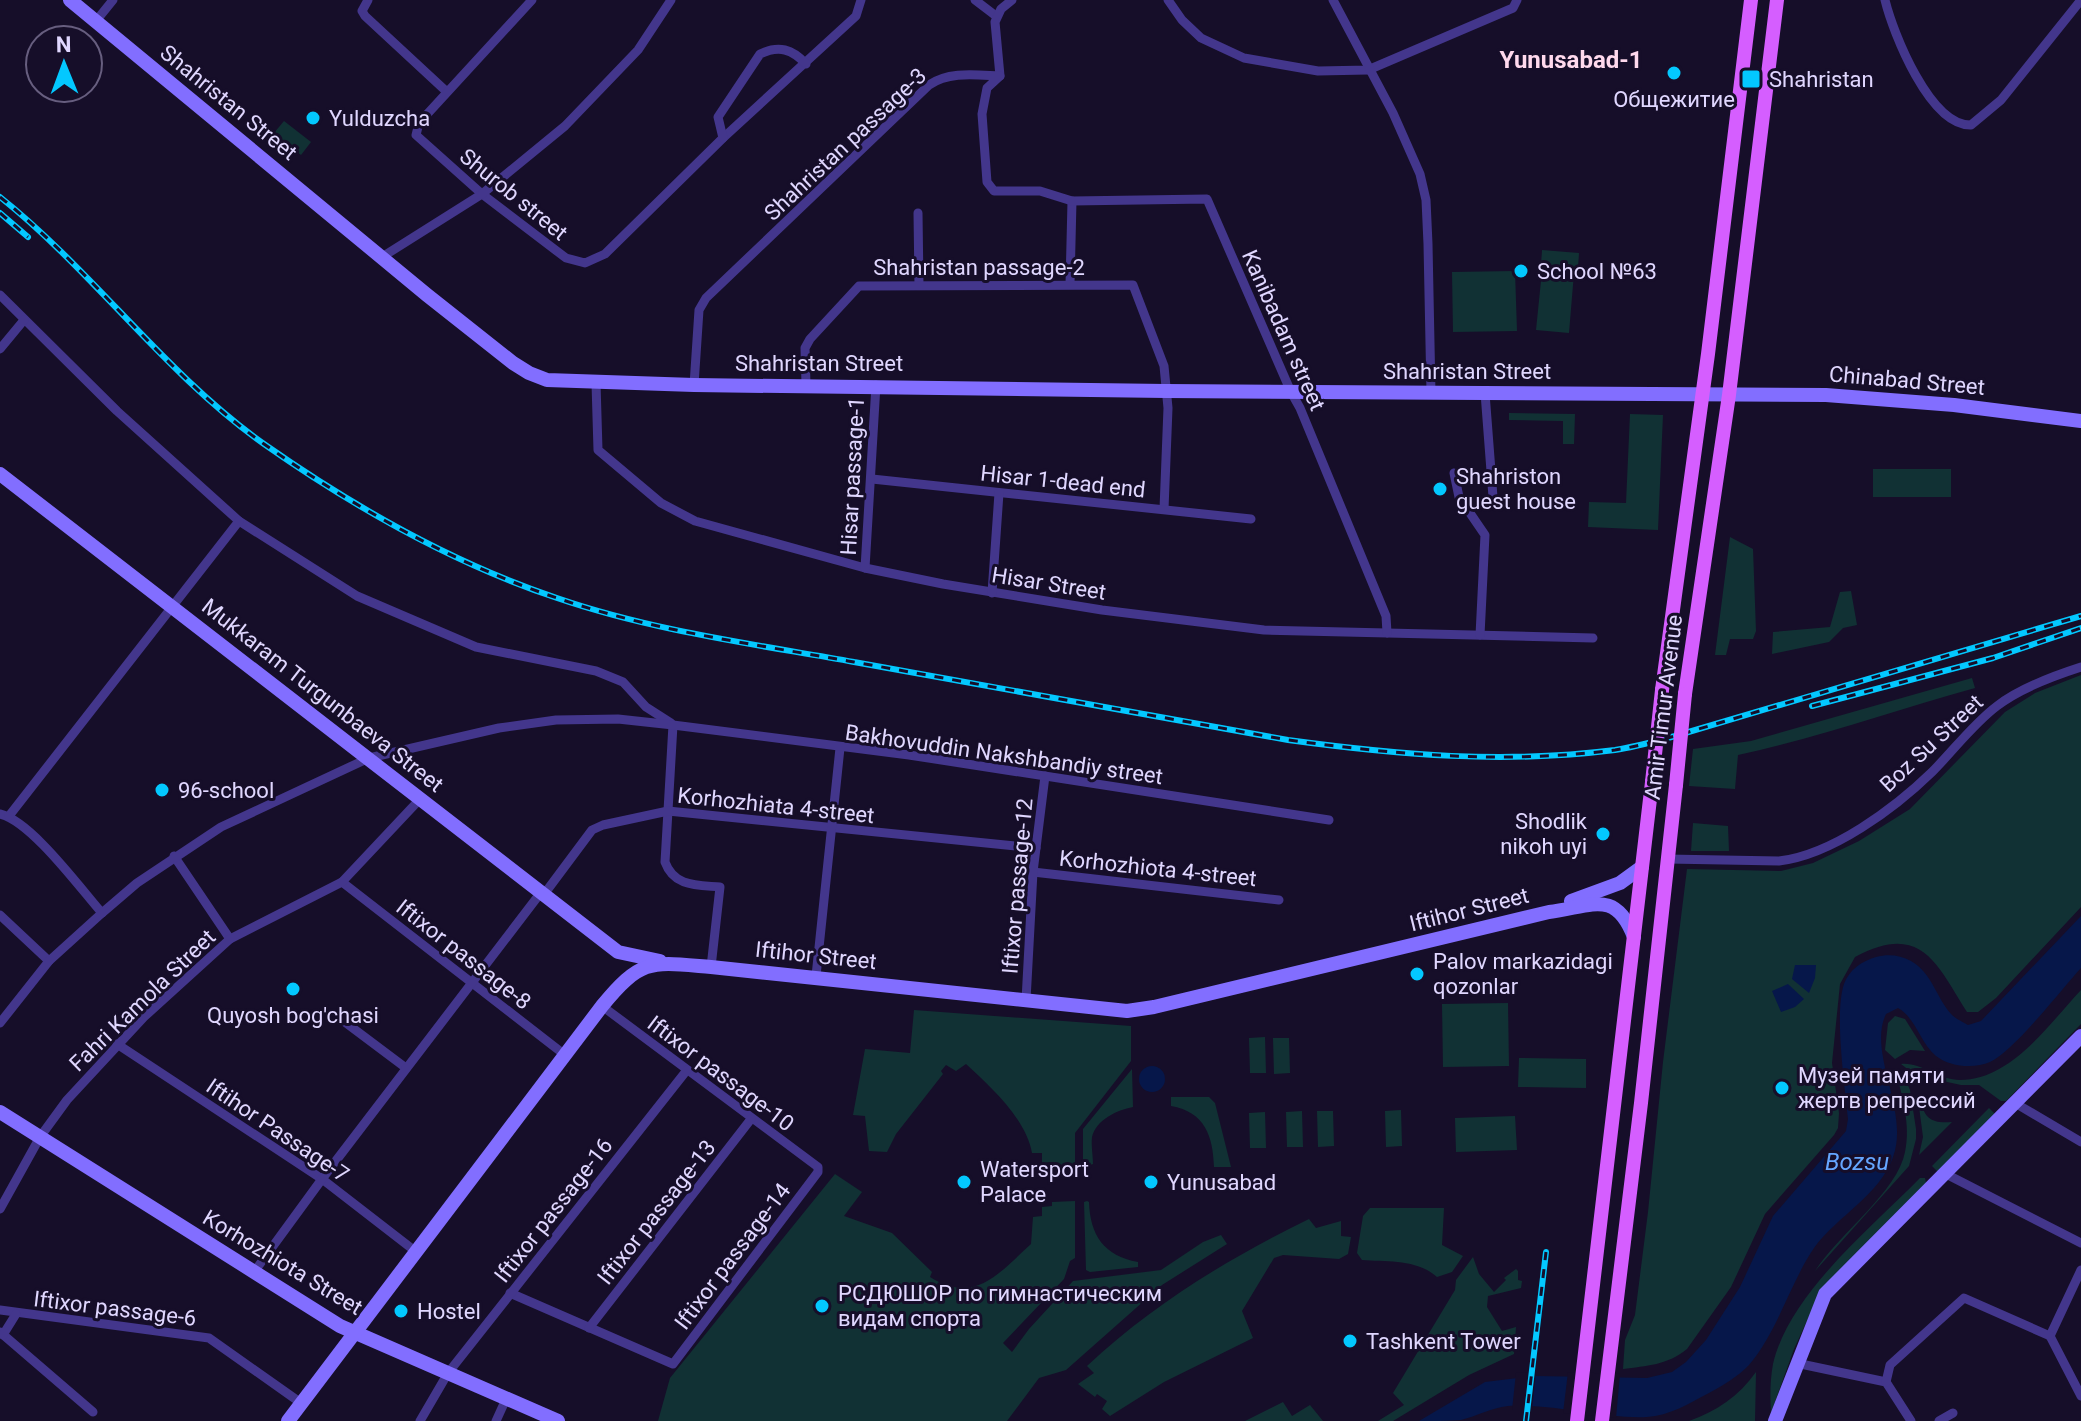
<svg xmlns="http://www.w3.org/2000/svg" width="2081" height="1421" font-family="Roboto,sans-serif">
<style>
.green{fill:#113134}
.water{fill:#06174a}
.pier{fill:#160e29}
.lines{fill:none;stroke-linecap:round;stroke-linejoin:round}
.street{stroke:#43368c;stroke-width:9}
.secondary{stroke:#826eff;stroke-width:14}
.primary{stroke:#d55eff;stroke-width:14}
.rail-casing{stroke:#03c8ff;stroke-width:6}
.rail{stroke:#160e29;stroke-width:3;stroke-dasharray:9;stroke-linecap:butt}
.primary-bridge{stroke:#d55eff;stroke-width:14}
.poi-dot{fill:#03c8ff;stroke:#160e29;stroke-width:3}
.labels{text-anchor:middle;stroke-width:6;stroke-linejoin:round;paint-order:stroke}
.poi-label{font-size:22px;fill:#e0d7ff;stroke:#160e29;text-anchor:start}
.street-label{font-size:22px;fill:#e0d7ff;stroke:#160e29}
.neighbourhood-label{font-size:24px;font-weight:bold;fill:#ffd9ed;stroke:#160e29}
.water-label{font-size:24px;font-style:italic;fill:#65a6ff;stroke:#160e29}
</style>
<rect width="100%" height="100%" fill="#160e29"/>
<g class="green">
<path d="M284,121L311,142L301,155L274,133Z"/>
<path d="M1542,250L1579,253L1578,268L1541,265Z"/>
<path d="M1515,271L1517,331L1453,332L1452,272Z"/>
<path d="M1542,271L1574,273L1569,333L1536,330Z"/>
<path d="M1509,413L1575,414L1574,444H1563V421L1509,420Z"/>
<path d="M1630,414L1663,415L1658,530L1588,527L1589,502L1626,503Z"/>
<rect x="1873" y="469" width="78" height="28"/>
<path d="M1730,537L1753,549L1756,631L1753,639H1730L1726,655H1715Z"/>
<path d="M1851,591L1857,625L1843,628L1829,642L1772,654L1773,632L1830,627L1840,592Z"/>
<path d="M2081,675V907L1996,998L1978,1012H1967C1937,965 1922,921 1855,957L1840,984L1832,1063L1839,1113L1838,1128L1834,1135L1765,1214L1731,1287L1687,1349C1668,1365 1646,1366 1623,1369L1625,1340L1635,1315L1648,1212L1663,1062L1687,869L1781,871L1813,863L1859,841L1910,809L2005,712L2035,693Z"/>
<path d="M1972,678L1975,688C1896,710 1818,738 1738,755L1735,789L1689,786L1693,749L1751,741Z"/>
<path d="M1693,823L1728,826L1729,851H1691Z"/>
<path d="M2081,990V1024L2006,1101H2001L1979,1085H1961L1938,1080L1928,1085L1901,1064C1921,1062 1939,1080 1960,1080C2011,1080 2049,1024 2081,990Z"/>
<path d="M1508,1003L1509,1066L1443,1067L1442,1004Z"/>
<path d="M914,1010L1131,1026V1061L1075,1133V1166L1053,1167L1051,1162L1042,1163V1153H1032C1026,1119 991,1087 966,1064L956,1071L946,1065L941,1071L943,1074L896,1134L887,1152L869,1151L865,1116L853,1115L865,1049L910,1053Z"/>
<path d="M1895,1016L1905,1019L1925,1051L1910,1050L1895,1059L1885,1050L1888,1023Z"/>
<path d="M1265,1037L1266,1073H1250L1249,1038Z"/>
<path d="M1273,1038H1289L1290,1073L1274,1074Z"/>
<path d="M1519,1058L1586,1059V1088L1518,1087Z"/>
<path d="M1132,1069L1133,1107C1117,1110 1096,1120 1092,1137C1091,1145 1093,1156 1093,1164L1083,1167V1129Z"/>
<path d="M1896,1071L1906,1081L1910,1090L1916,1129V1139L1909,1166L1815,1271C1838,1235 1898,1191 1905,1152C1911,1125 1902,1097 1896,1071Z"/>
<path d="M1171,1097H1209L1215,1103L1231,1167H1214C1213,1136 1205,1112 1171,1106Z"/>
<path d="M1918,1099H1921C1923,1118 1932,1124 1952,1122L1919,1155L1923,1137Z"/>
<path d="M1989,1108L1995,1114L1938,1172L1932,1166Z"/>
<path d="M1401,1110L1402,1146L1386,1147L1385,1111Z"/>
<path d="M1302,1111L1303,1147H1287L1286,1112Z"/>
<path d="M1317,1111H1333L1334,1146L1318,1147Z"/>
<path d="M1265,1112L1266,1148H1250L1249,1113Z"/>
<path d="M1515,1116L1517,1150L1456,1152L1455,1118Z"/>
<path d="M835,1174L862,1192L844,1216L892,1233L932,1272L930,1277C975,1305 998,1274 1031,1244L1033,1217L1042,1216V1207L1052,1206V1202L1075,1201V1258L1070,1261L1064,1279L1003,1343L1012,1352L1029,1329L1073,1281L1161,1270L1203,1242L1221,1235L1227,1244L1162,1285L1066,1370L1039,1378L1007,1421H658L670,1378Z"/>
<path d="M1920,1178H1925L1926,1183L1822,1288L1794,1349L1771,1413C1770,1397 1770,1380 1773,1364C1789,1294 1871,1228 1920,1178Z"/>
<path d="M1087,1201L1089,1202C1090,1235 1104,1256 1138,1262V1267L1090,1272L1086,1270L1084,1202Z"/>
<path d="M1370,1208H1444L1442,1245L1463,1256L1452,1272L1437,1277C1417,1259 1388,1262 1362,1260L1357,1253L1363,1216Z"/>
<path d="M1309,1219L1316,1228L1341,1221V1236L1351,1237L1348,1254L1339,1259L1283,1255L1274,1258L1242,1311L1253,1338L1164,1382L1110,1416L1102,1409L1107,1401L1097,1394L1095,1397L1078,1384L1094,1373L1087,1366C1152,1305 1229,1258 1309,1219Z"/>
<path d="M1473,1257L1479,1274L1494,1292L1506,1280L1504,1278L1516,1269L1518,1271V1280L1522,1281L1521,1288L1488,1296L1487,1307L1502,1331L1516,1327L1514,1354L1469,1375L1393,1421H1378L1404,1405L1393,1393L1455,1290L1456,1280Z"/>
<path d="M1756,1372L1755,1421H1689C1717,1411 1739,1396 1756,1372Z"/>
<path d="M1283,1402L1292,1416L1310,1405L1323,1421H1245Z"/>
</g>
<g class="water">
<path d="M2081,916V968C2060,991 2015,1050 1990,1062C1974,1069 1950,1067 1936,1056C1920,1043 1916,1018 1898,1008L1886,1014C1867,1053 1910,1111 1893,1157C1880,1195 1837,1216 1814,1248C1789,1285 1778,1331 1749,1365C1739,1376 1722,1386 1709,1393C1690,1403 1669,1416 1647,1417C1603,1419 1554,1403 1508,1406C1491,1408 1477,1416 1461,1420C1448,1421 1432,1421 1419,1421L1485,1382L1535,1376L1647,1378L1672,1372L1686,1362L1706,1340L1740,1287L1773,1216L1846,1131L1848,1119C1845,1086 1834,1014 1844,984C1849,970 1862,961 1876,957C1888,954 1900,955 1911,961C1933,974 1936,998 1952,1015C1956,1019 1963,1022 1968,1025L1981,1021Z"/>
<path d="M1795,965H1816L1815,978L1809,993L1792,979Z"/>
<path d="M1788,984L1804,999L1795,1007L1781,1012L1772,991Z"/>
<circle cx="1152" cy="1079" r="13"/>
</g>
<g class="pier">
<path d="M1536,1372L1532,1410H1512L1516,1373Z"/>
<path d="M1568,1372L1620,1374L1616,1418L1563,1413Z"/>
</g>
<g class="lines">
<g class="street">
<path d="M368,0L362,11L365,16L447,92"/>
<path d="M532,0L419,123L416,135L482,194L566,258L585,263L605,254L723,138L856,16L861,0"/>
<path d="M975,0L996,16"/>
<path d="M1168,0L1182,20L1201,38L1244,58L1318,71L1368,70L1513,8L1517,0"/>
<path d="M1333,0L1393,113L1420,174L1426,200L1428,244L1431,393"/>
<path d="M1885,0C1893,33 1930,126 1971,125L2001,100L2081,0"/>
<path d="M96,21L113,0"/>
<path d="M1000,76L995,22L1001,9L1012,0"/>
<path d="M723,138L718,117L760,54C779,45 792,49 806,64"/>
<path d="M918,213L919,285"/>
<path d="M382,257L482,194L565,126L638,50L671,0"/>
<path d="M1070,284L1072,201"/>
<path d="M0,295L117,411L239,521L357,596L476,647L596,671L623,682L646,707L671,723"/>
<path d="M0,349L24,320"/>
<path d="M596,383L598,450L661,503L695,521L865,568L943,584L1102,610L1264,630L1593,638"/>
<path d="M694,385L699,310L706,298L929,85C949,71 976,75 1000,76L987,88L982,114L987,182L994,191H1040L1072,201L1207,199L1291,392L1300,408L1386,616L1387,633"/>
<path d="M806,385L805,348L810,339L859,286L1133,285L1164,366L1168,408L1164,509"/>
<path d="M1485,393L1493,497"/>
<path d="M1454,473L1459,497L1485,535L1480,635"/>
<path d="M872,479L1251,519"/>
<path d="M865,568L876,385"/>
<path d="M992,593L999,493"/>
<path d="M673,725L665,862C674,887 697,885 720,887L711,967"/>
<path d="M0,814C31,821 80,888 102,913"/>
<path d="M9,816L239,521"/>
<path d="M174,856L230,939"/>
<path d="M1667,859L1779,861C1832,855 1895,808 1932,772C1954,750 1973,724 1997,706C2020,688 2053,676 2081,667"/>
<path d="M1033,872L1279,900"/>
<path d="M342,882L565,1055"/>
<path d="M545,893L592,830L603,825L668,811L1036,848"/>
<path d="M0,915L49,961"/>
<path d="M816,976L840,748"/>
<path d="M1026,1000L1033,872L1045,776"/>
<path d="M338,1017L406,1068"/>
<path d="M0,1023L49,961L102,913L137,883L221,827L369,758L499,728L556,720L618,719L673,725L909,755L1329,820"/>
<path d="M117,1044L322,1179L415,1251"/>
<path d="M2015,1103L2081,1142"/>
<path d="M1944,1173L2081,1243"/>
<path d="M0,1209L40,1137L67,1100L144,1017L230,939L342,882L421,798"/>
<path d="M2081,1270L2050,1336L2081,1396"/>
<path d="M254,1272L322,1179L542,891"/>
<path d="M510,1293L673,1364L818,1172V1167L602,1006"/>
<path d="M0,1310L209,1338L301,1403"/>
<path d="M589,1328L751,1119"/>
<path d="M0,1332L93,1412"/>
<path d="M3,1335L16,1314"/>
<path d="M1796,1363L1886,1382L1911,1421"/>
<path d="M1886,1382L1890,1365L1964,1298L2050,1336"/>
<path d="M420,1421L448,1373L687,1070"/>
<path d="M496,1421L506,1399"/>
<path d="M1939,1421L1953,1413"/>
</g>
<g class="secondary">
<path d="M70,0L427,295L513,363L529,373L547,380L694,385L1166,391L1826,395L1954,405L2081,421"/>
<path d="M0,474L618,952L660,961"/>
<path d="M1571,901L1620,883L1642,867"/>
<path d="M0,1112L340,1326L558,1421"/>
<path d="M288,1421L602,1006C642,957 652,962 711,967L1127,1011L1154,1007L1549,912C1591,907 1615,888 1634,937"/>
<path d="M1775,1421L1825,1294L2081,1036"/>
</g>
<g class="primary">
<path d="M1662,690L1708,354L1751,0"/>
<path d="M1685,694L1729,395L1777,0"/>
<path d="M1577,1421L1652,782"/>
<path d="M1602,1421L1641,1103L1676,785"/>
</g>
<g class="rail-casing">
<g id="rail">
<path d="M0,197C94,272 165,374 264,444C354,507 452,563 557,598C653,631 754,644 854,662C999,688 1144,714 1288,740C1399,755 1504,764 1615,750C1635,747 1656,741 1675,736L2081,616"/>
<path d="M0,213L28,237"/>
<path d="M1812,706L1993,658L2081,628"/>
<path d="M1526,1421L1546,1252"/>
</g>
</g>
<use href="#rail" class="rail"/>
<g class="primary-bridge">
<path d="M1652,782L1662,690"/>
<path d="M1676,785L1685,694"/>
</g>
</g>
<g class="poi-dot">
<circle cx="1674" cy="73" r="8"/>
<rect x="1741" y="69" width="20" height="20" rx="4"/>
<circle cx="313" cy="118" r="8"/>
<circle cx="1521" cy="271" r="8"/>
<circle cx="1440" cy="489" r="8"/>
<circle cx="162" cy="790" r="8"/>
<circle cx="1603" cy="834" r="8"/>
<circle cx="1417" cy="974" r="8"/>
<circle cx="293" cy="989" r="8"/>
<circle cx="1782" cy="1088" r="8"/>
<circle cx="964" cy="1182" r="8"/>
<circle cx="1151" cy="1182" r="8"/>
<circle cx="822" cy="1306" r="8"/>
<circle cx="401" cy="1311" r="8"/>
<circle cx="1350" cy="1341" r="8"/>
</g>
<g class="labels">
<g class="poi-label">
<text x="1769" y="87">Shahristan</text>
<text x="1674" y="107" text-anchor="middle">Общежитие</text>
<text x="329" y="126">Yulduzcha</text>
<text x="1537" y="279">School №63</text>
<text x="1456" y="484">Shahriston<tspan x="1456" dy="25">guest house</tspan></text>
<text x="178" y="798">96-school</text>
<text x="1587" y="829" text-anchor="end">Shodlik<tspan x="1587" dy="25">nikoh uyi</tspan></text>
<text x="1433" y="969">Palov markazidagi<tspan x="1433" dy="25">qozonlar</tspan></text>
<text x="293" y="1023" text-anchor="middle">Quyosh bog'chasi</text>
<text x="1798" y="1083">Музей памяти<tspan x="1798" dy="25">жертв репрессий</tspan></text>
<text x="980" y="1177">Watersport<tspan x="980" dy="25">Palace</tspan></text>
<text x="1167" y="1190">Yunusabad</text>
<text x="838" y="1301">РСДЮШОР по гимнастическим<tspan x="838" dy="25">видам спорта</tspan></text>
<text x="417" y="1319">Hostel</text>
<text x="1366" y="1349">Tashkent Tower</text>
</g>
<g class="street-label">
<text transform="translate(229 102) rotate(39)" y="8">Shahristan Street</text>
<text transform="translate(845 144) rotate(-43)" y="8">Shahristan passage-3</text>
<text transform="translate(514 194) rotate(39)" y="8">Shurob street</text>
<text x="979" y="275">Shahristan passage-2</text>
<text transform="translate(1284 330) rotate(66)" y="8">Kanibadam street</text>
<text x="819" y="371">Shahristan Street</text>
<text x="1467" y="379">Shahristan Street</text>
<text transform="translate(1907 380) rotate(5)" y="8">Chinabad Street</text>
<text transform="translate(852 476) rotate(-87)" y="8">Hisar passage-1</text>
<text transform="translate(1063 481) rotate(6)" y="8">Hisar 1-dead end</text>
<text transform="translate(1049 583) rotate(9)" y="8">Hisar Street</text>
<text transform="translate(323 695) rotate(38)" y="8">Mukkaram Turgunbaeva Street</text>
<text transform="translate(1663 707) rotate(-83)" y="8">Amir Timur Avenue</text>
<text transform="translate(1931 743) rotate(-43)" y="8">Boz Su Street</text>
<text transform="translate(1004 754) rotate(8)" y="8">Bakhovuddin Nakshbandiy street</text>
<text transform="translate(776 805) rotate(6)" y="8">Korhozhiаta 4-street</text>
<text transform="translate(1158 868) rotate(6)" y="8">Korhozhiota 4-street</text>
<text transform="translate(1017 886) rotate(-85)" y="8">Iftixor passage-12</text>
<text transform="translate(1469 909) rotate(-14)" y="8">Iftihor Street</text>
<text transform="translate(464 954) rotate(38)" y="8">Iftixor passage-8</text>
<text transform="translate(816 955) rotate(6)" y="8">Iftihor Street</text>
<text transform="translate(142 1000) rotate(-44)" y="8">Fahri Kamola Street</text>
<text transform="translate(721 1073) rotate(37)" y="8">Iftixor passage-10</text>
<text transform="translate(278 1130) rotate(34)" y="8">Iftihor Passage-7</text>
<text transform="translate(553 1210) rotate(-52)" y="8">Iftixor passage-16</text>
<text transform="translate(656 1212) rotate(-52)" y="8">Iftixor passage-13</text>
<text transform="translate(732 1256) rotate(-53)" y="8">Iftixor passage-14</text>
<text transform="translate(283 1262) rotate(31)" y="8">Korhozhiota Street</text>
<text transform="translate(115 1308) rotate(7)" y="8">Iftixor passage-6</text>
</g>
<g class="neighbourhood-label">
<text x="1571" y="68">Yunusabad-1</text>
</g>
<g class="water-label">
<text x="1857" y="1170">Bozsu</text>
</g>
</g>
<g transform="translate(64 64) rotate(359)"><circle r="38" fill="#160e29" stroke="#675e7f" stroke-width="2"/>
<path d="M0-6L14 30L0 20L-14 30Z" fill="#03c8ff"/>
<text y="-12" font-size="22" font-weight="bold" text-anchor="middle" fill="#e0d7ff">N</text>
</g>
</svg>
